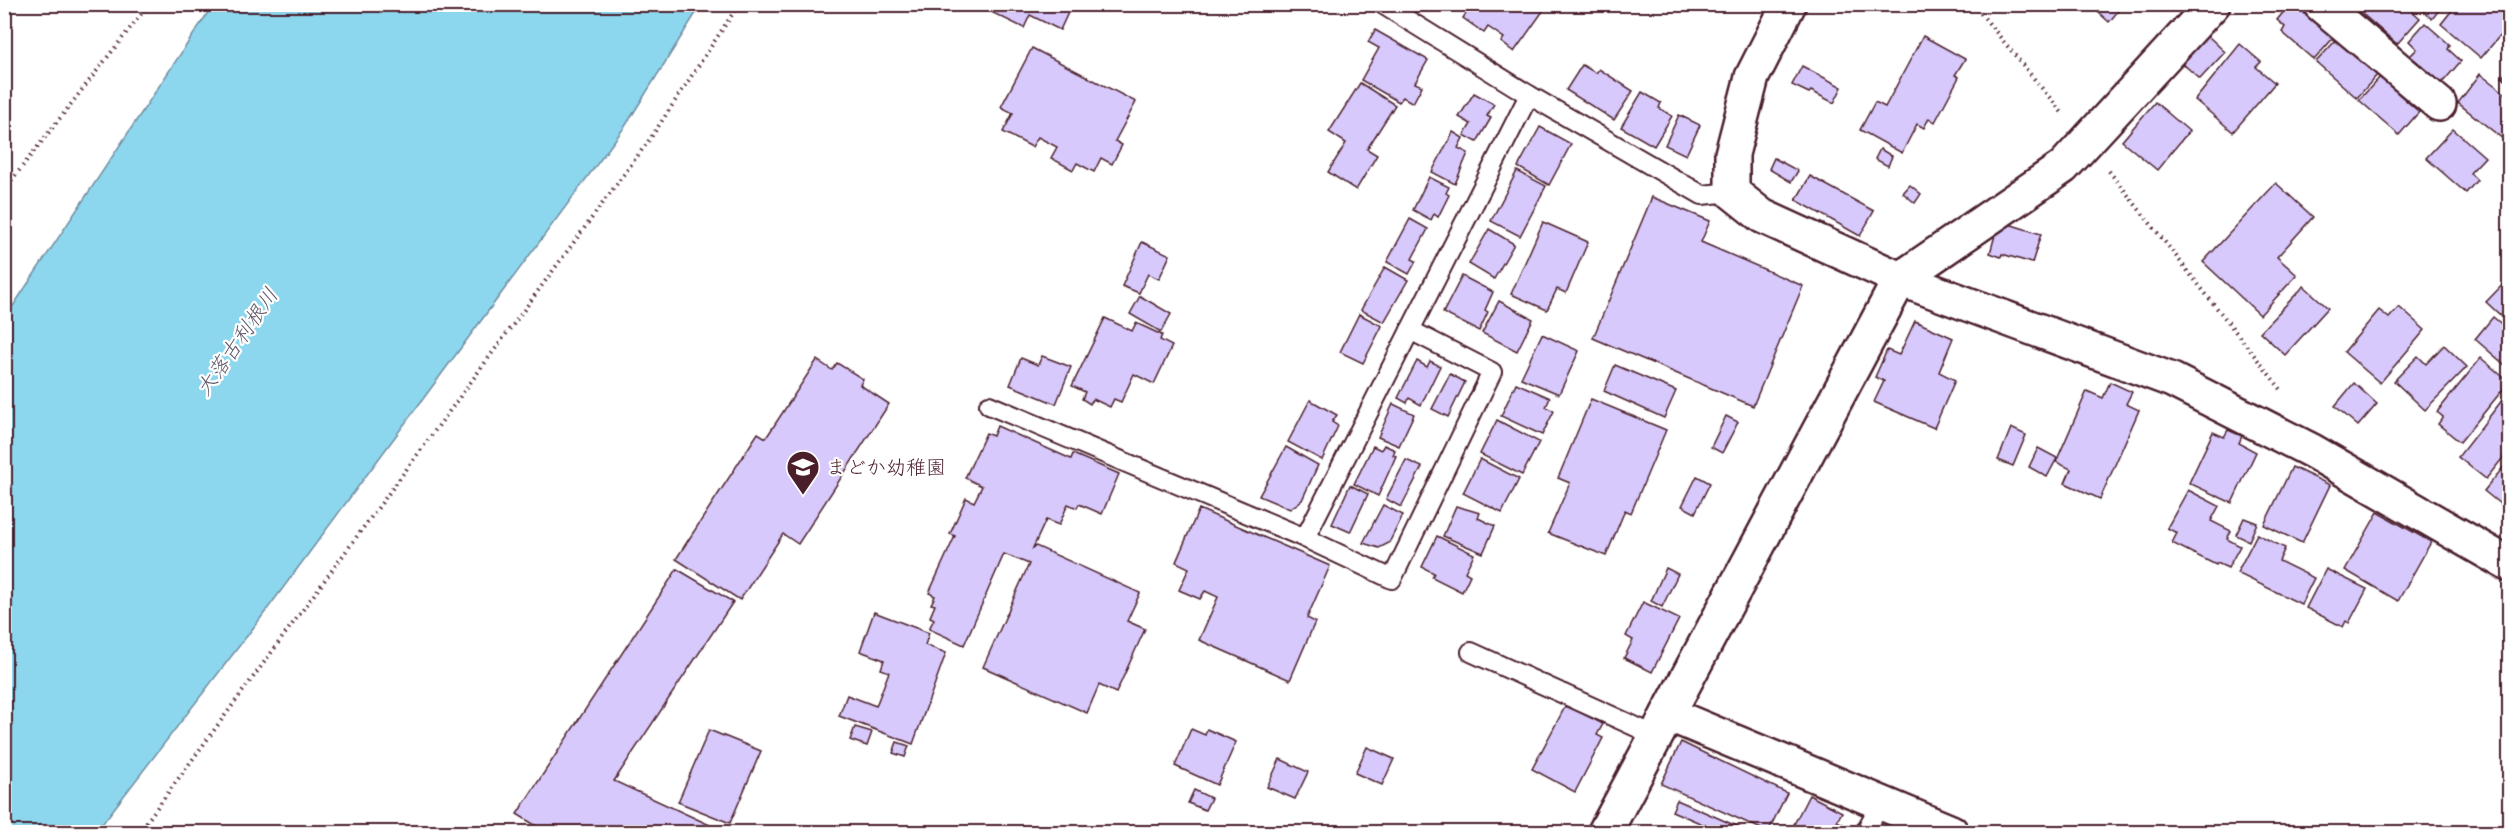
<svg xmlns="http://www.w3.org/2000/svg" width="2514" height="837" font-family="Mynerve,'Klee One',sans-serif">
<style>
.water{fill:#8dd7ee;stroke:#728da0;stroke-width:1.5}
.building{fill:#d7c9fb;stroke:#4a1f2b;stroke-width:1.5}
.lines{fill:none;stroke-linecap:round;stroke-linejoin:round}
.lane-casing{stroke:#4a1f2b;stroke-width:22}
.street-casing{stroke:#4a1f2b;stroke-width:38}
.secondary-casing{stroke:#4a1f2b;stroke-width:38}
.path{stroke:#4a1f2b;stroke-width:4;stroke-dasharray:1.5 4.5;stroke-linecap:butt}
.lane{stroke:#fff;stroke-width:18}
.street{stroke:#fff;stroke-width:33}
.secondary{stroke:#fff;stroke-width:33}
.labels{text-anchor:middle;stroke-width:4.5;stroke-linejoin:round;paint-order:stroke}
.poi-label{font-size:20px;fill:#4a1f2b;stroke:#fff;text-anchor:start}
.water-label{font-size:21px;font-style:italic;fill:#5e5666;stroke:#fff}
</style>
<rect width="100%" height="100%" fill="#fff"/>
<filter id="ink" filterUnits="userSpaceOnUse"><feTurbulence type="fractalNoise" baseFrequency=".0167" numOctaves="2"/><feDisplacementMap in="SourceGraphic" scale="12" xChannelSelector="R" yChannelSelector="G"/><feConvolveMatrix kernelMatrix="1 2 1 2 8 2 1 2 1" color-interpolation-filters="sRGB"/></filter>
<g filter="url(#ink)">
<path class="water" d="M213,5H701L626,125L260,619L96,832H5V318Z"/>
<g class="building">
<path d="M997,4H1072L1060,30L1030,15L1024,28L993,13Z"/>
<path d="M1472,4H1548L1514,52L1501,42L1504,38L1488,27L1484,33L1463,18Z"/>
<path d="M2089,4H2124L2109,22Z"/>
<path d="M2290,4H2297L2334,37L2314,60L2282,32L2285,27L2277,20Z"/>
<path d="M2364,4H2404L2420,18L2397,44L2359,11Z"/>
<path d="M2416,4H2444L2432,19Z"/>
<path d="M2457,4H2510V17L2504,23L2508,26L2481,58L2441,24Z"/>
<path d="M2425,23L2450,45L2448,49L2461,61L2442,83L2410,56L2417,49L2409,41Z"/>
<path d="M1375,30L1428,60L1415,83L1422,86L1413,103L1403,97L1399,102L1361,80L1379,48L1368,42Z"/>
<path d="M1923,36L1965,59L1955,75L1959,77L1935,122L1929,118L1924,128L1917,124L1902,153L1860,130L1875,102L1885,107Z"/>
<path d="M2208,36L2225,52L2200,79L2182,63Z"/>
<path d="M2337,39L2377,75L2357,98L2316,62Z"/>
<path d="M2240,44L2261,62L2256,67L2275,83L2233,132L2195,100Z"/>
<path d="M1032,48L1136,102L1115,141L1122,145L1112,164L1101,158L1094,172L1077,163L1073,170L1051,158L1057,147L1038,137L1032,147L1003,132L1013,113L1001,107Z"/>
<path d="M1582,65L1596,73L1599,69L1633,91L1614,120L1566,90Z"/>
<path d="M1802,66L1842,87L1834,103L1811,91L1809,93L1792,85Z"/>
<path d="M2510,69V84L2502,77Z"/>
<path d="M2480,74L2510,97L2508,143L2458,103Z"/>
<path d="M2380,77L2419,112L2399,135L2359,100Z"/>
<path d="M1360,83L1395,105L1367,149L1377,155L1356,190L1328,172L1346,143L1329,132Z"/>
<path d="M1642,92L1661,103L1659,108L1672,116L1654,146L1621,127Z"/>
<path d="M1474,93L1494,104L1487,116L1491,118L1477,142L1464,135L1471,124L1459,117Z"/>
<path d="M2155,102L2189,131L2157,170L2122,141Z"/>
<path d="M1679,115L1700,125L1686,155L1665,145Z"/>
<path d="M1540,127L1571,144L1549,185L1518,167Z"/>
<path d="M2453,129L2485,157L2470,173L2477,180L2466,193L2426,158Z"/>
<path d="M1453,132L1463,138L1458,148L1468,153L1455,184L1432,172Z"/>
<path d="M1880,149L1892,156L1888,166L1875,159Z"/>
<path d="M1774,158L1798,171L1791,182L1769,169Z"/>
<path d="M1517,171L1546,186L1520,236L1491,221Z"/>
<path d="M1810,176L1874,211L1860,236L1796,200Z"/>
<path d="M1429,177L1449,187L1446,193L1449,195L1438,217L1434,214L1431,220L1413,210Z"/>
<path d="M2276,183L2313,217L2277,257L2297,275L2260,315L2203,262Z"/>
<path d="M1910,185L1921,194L1915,203L1903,193Z"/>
<path d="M1652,197L1710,221L1701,242L1803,286L1753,406L1593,338Z"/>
<path d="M1410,219L1428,229L1412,259L1416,261L1409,274L1387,262Z"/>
<path d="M1999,221L2041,234L2032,263L2002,254L2001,257L1990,253Z"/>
<path d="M1543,222L1588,242L1566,293L1557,289L1547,310L1511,294Z"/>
<path d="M1489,229L1514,244L1494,279L1469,264Z"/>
<path d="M1142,242L1170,255L1159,279L1148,274L1139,293L1122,286Z"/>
<path d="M1385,267L1408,280L1384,322L1361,310Z"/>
<path d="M1462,276L1493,292L1485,310L1488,312L1479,331L1443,313Z"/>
<path d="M2510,277V324L2486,302Z"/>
<path d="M2304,286L2328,308L2285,355L2260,332Z"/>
<path d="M1140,296L1171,314L1161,332L1130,314Z"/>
<path d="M1499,301L1533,319L1517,351L1482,333Z"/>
<path d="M2399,307L2425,330L2380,383L2344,352L2379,310L2389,318Z"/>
<path d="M1359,314L1382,326L1363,363L1340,352Z"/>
<path d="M2493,317L2510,331V362L2506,366L2475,339Z"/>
<path d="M1105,318L1132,331L1136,323L1162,335L1160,340L1172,346L1154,384L1134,374L1121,402L1114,399L1110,407L1093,399L1090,404L1082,399L1085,392L1072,386Z"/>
<path d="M1915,321L1953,338L1939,372L1955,380L1934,428L1874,402L1884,381L1875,377L1887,350L1899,355Z"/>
<path d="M1542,334L1579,351L1559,394L1521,378Z"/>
<path d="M2444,345L2467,367L2425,410L2394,381L2418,356L2426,364Z"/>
<path d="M1042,356L1071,367L1056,404L1010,385L1021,358L1038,365Z"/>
<path d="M2481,358L2509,382L2460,442L2438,424L2443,417L2437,412Z"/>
<path d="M817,360L832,370L837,363L863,379L860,385L889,404L798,544L783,534L740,600L676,559L758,433L766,438Z"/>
<path d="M1417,361L1427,367L1430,361L1440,366L1421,405L1409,398L1407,403L1398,398Z"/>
<path d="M1615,365L1676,391L1664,418L1604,391Z"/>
<path d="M1450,374L1465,382L1448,417L1432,409Z"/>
<path d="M2110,382L2132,392L2126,404L2139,410L2100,499L2065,483L2071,469L2056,462L2087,391L2103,398Z"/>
<path d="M1516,383L1550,398L1546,407L1554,411L1542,435L1501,416Z"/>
<path d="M2354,383L2377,404L2358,426L2335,406Z"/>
<path d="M2510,390V449L2486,479L2458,457Z"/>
<path d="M1591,399L1666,430L1631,513L1625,510L1606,556L1548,533L1570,483L1558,478Z"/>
<path d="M1310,400L1337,415L1332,422L1338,426L1322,460L1288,442Z"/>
<path d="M1393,404L1414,414L1399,446L1378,437Z"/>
<path d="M1726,416L1738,422L1722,453L1711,447Z"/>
<path d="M1497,420L1539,442L1522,475L1480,454Z"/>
<path d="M997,426L1071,459L1073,454L1119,474L1102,514L1079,504L1077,508L1068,504L1059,525L1046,520L1033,548L1036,546L1140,593L1127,621L1145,629L1116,693L1099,685L1087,713L983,667L1029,564L1004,554L964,645L929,629L934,619L930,617L935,605L931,604L935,596L929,593L955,536L950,534L966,498L974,502L982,486L965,478L986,433L993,436Z"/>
<path d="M2011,428L2026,435L2013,466L1998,460Z"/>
<path d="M2228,430L2242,436L2239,443L2256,452L2232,503L2189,483L2213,432L2224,437Z"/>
<path d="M1384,445L1395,450L1393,455L1396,456L1378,496L1354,484L1373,446L1381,450Z"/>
<path d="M1286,447L1318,465L1302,500L1290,509L1259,496Z"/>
<path d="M2038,448L2057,458L2047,477L2029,467Z"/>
<path d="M1480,459L1519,479L1502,513L1463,493Z"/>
<path d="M2510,459V512L2484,491Z"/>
<path d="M1406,460L1422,467L1401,507L1386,499Z"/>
<path d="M2292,467L2330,485L2302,543L2264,525Z"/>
<path d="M1697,476L1710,483L1695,513L1682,506Z"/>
<path d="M1350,485L1368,494L1350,532L1332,524Z"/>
<path d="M2188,490L2219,506L2211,521L2231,531L2227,539L2240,546L2228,568L2217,563L2216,565L2172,543L2177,533L2167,528Z"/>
<path d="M1383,505L1403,515L1389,543L1379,548L1363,543Z"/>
<path d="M1456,506L1480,513L1478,518L1495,526L1483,553L1443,536Z"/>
<path d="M1199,509L1330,566L1307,618L1315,622L1290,680L1199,640L1218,597L1205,591L1200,599L1179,590L1189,568L1176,562Z"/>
<path d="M2378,512L2431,542L2398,601L2345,570Z"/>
<path d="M2244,518L2257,523L2249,541L2236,535Z"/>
<path d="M2257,534L2285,548L2279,561L2314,578L2301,604L2237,573Z"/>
<path d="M1437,536L1474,554L1465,572L1470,575L1462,592L1432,577L1434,573L1422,567Z"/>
<path d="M1666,568L1678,574L1662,607L1651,601Z"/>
<path d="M677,569L733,602L614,781L725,832H546L517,814Z"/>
<path d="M2326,569L2367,589L2349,623L2346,621L2343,627L2306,608Z"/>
<path d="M1643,602L1679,619L1652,672L1624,658L1633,640L1626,636Z"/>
<path d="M874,612L929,633L925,645L946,653L913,744L839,716L847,695L876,706L889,672L881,669L884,660L860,651Z"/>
<path d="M1566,705L1603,724L1597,735L1603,738L1575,792L1532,769Z"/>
<path d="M855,727L872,732L867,746L850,740Z"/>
<path d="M1191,729L1205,735L1207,729L1236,742L1217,785L1175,766Z"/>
<path d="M709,730L761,751L730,823L678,802Z"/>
<path d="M897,742L909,746L905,757L893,753Z"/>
<path d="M1681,742L1787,793L1768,832L1661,784Z"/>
<path d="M1367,747L1394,759L1382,785L1355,773Z"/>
<path d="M1280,759L1308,772L1295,799L1267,787Z"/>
<path d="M1194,790L1211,798L1205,810L1188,803Z"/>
<path d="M1809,795L1842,812L1837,821L1849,827L1846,832H1790Z"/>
<path d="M1677,800L1750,832H1721L1672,811Z"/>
</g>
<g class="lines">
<g class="lane-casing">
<g id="lane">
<path d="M1382,4L1529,95L1702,195L1732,192"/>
<path d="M989,405L1305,538L1529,95"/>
<path d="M1305,538L1392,579L1492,372L1410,330"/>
<path d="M1471,652L1656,736"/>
<path d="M1865,832L1881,803"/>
</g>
</g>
<g class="street-casing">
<g id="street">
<path d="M2320,4L2439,104"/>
<path d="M1668,714L1951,832"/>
<path d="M1605,832L1900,279L2063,167L2213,4"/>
</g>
</g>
<g class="secondary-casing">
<path id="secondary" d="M1789,4L1752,77L1732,154V192L1762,216L1900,279L2172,380L2312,451L2510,565"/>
</g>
<g class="path">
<path d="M1973,4L2063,114"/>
<path d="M2109,171L2283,392"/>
<path d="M4,190L149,4"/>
<path d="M139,832L650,139L739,4"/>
</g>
<use href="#lane" class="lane"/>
<use href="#street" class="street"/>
<use href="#secondary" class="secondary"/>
</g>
</g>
<defs>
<g id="school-pin" transform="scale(1.725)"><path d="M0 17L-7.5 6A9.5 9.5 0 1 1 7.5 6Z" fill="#4a1f2b" stroke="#fff"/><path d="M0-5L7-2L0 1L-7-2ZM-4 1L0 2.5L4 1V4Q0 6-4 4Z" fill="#fff"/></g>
</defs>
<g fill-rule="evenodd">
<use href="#school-pin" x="803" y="467"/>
</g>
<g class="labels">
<g class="poi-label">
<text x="826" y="474">まどか幼稚園</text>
</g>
<g class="water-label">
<text transform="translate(237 342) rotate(-55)" y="7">大落古利根川</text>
</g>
</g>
<rect width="2514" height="837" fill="none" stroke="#fff" stroke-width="24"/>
<rect x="12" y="12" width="2490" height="813" fill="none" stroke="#4a1f2b" stroke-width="2" filter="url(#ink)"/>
</svg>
